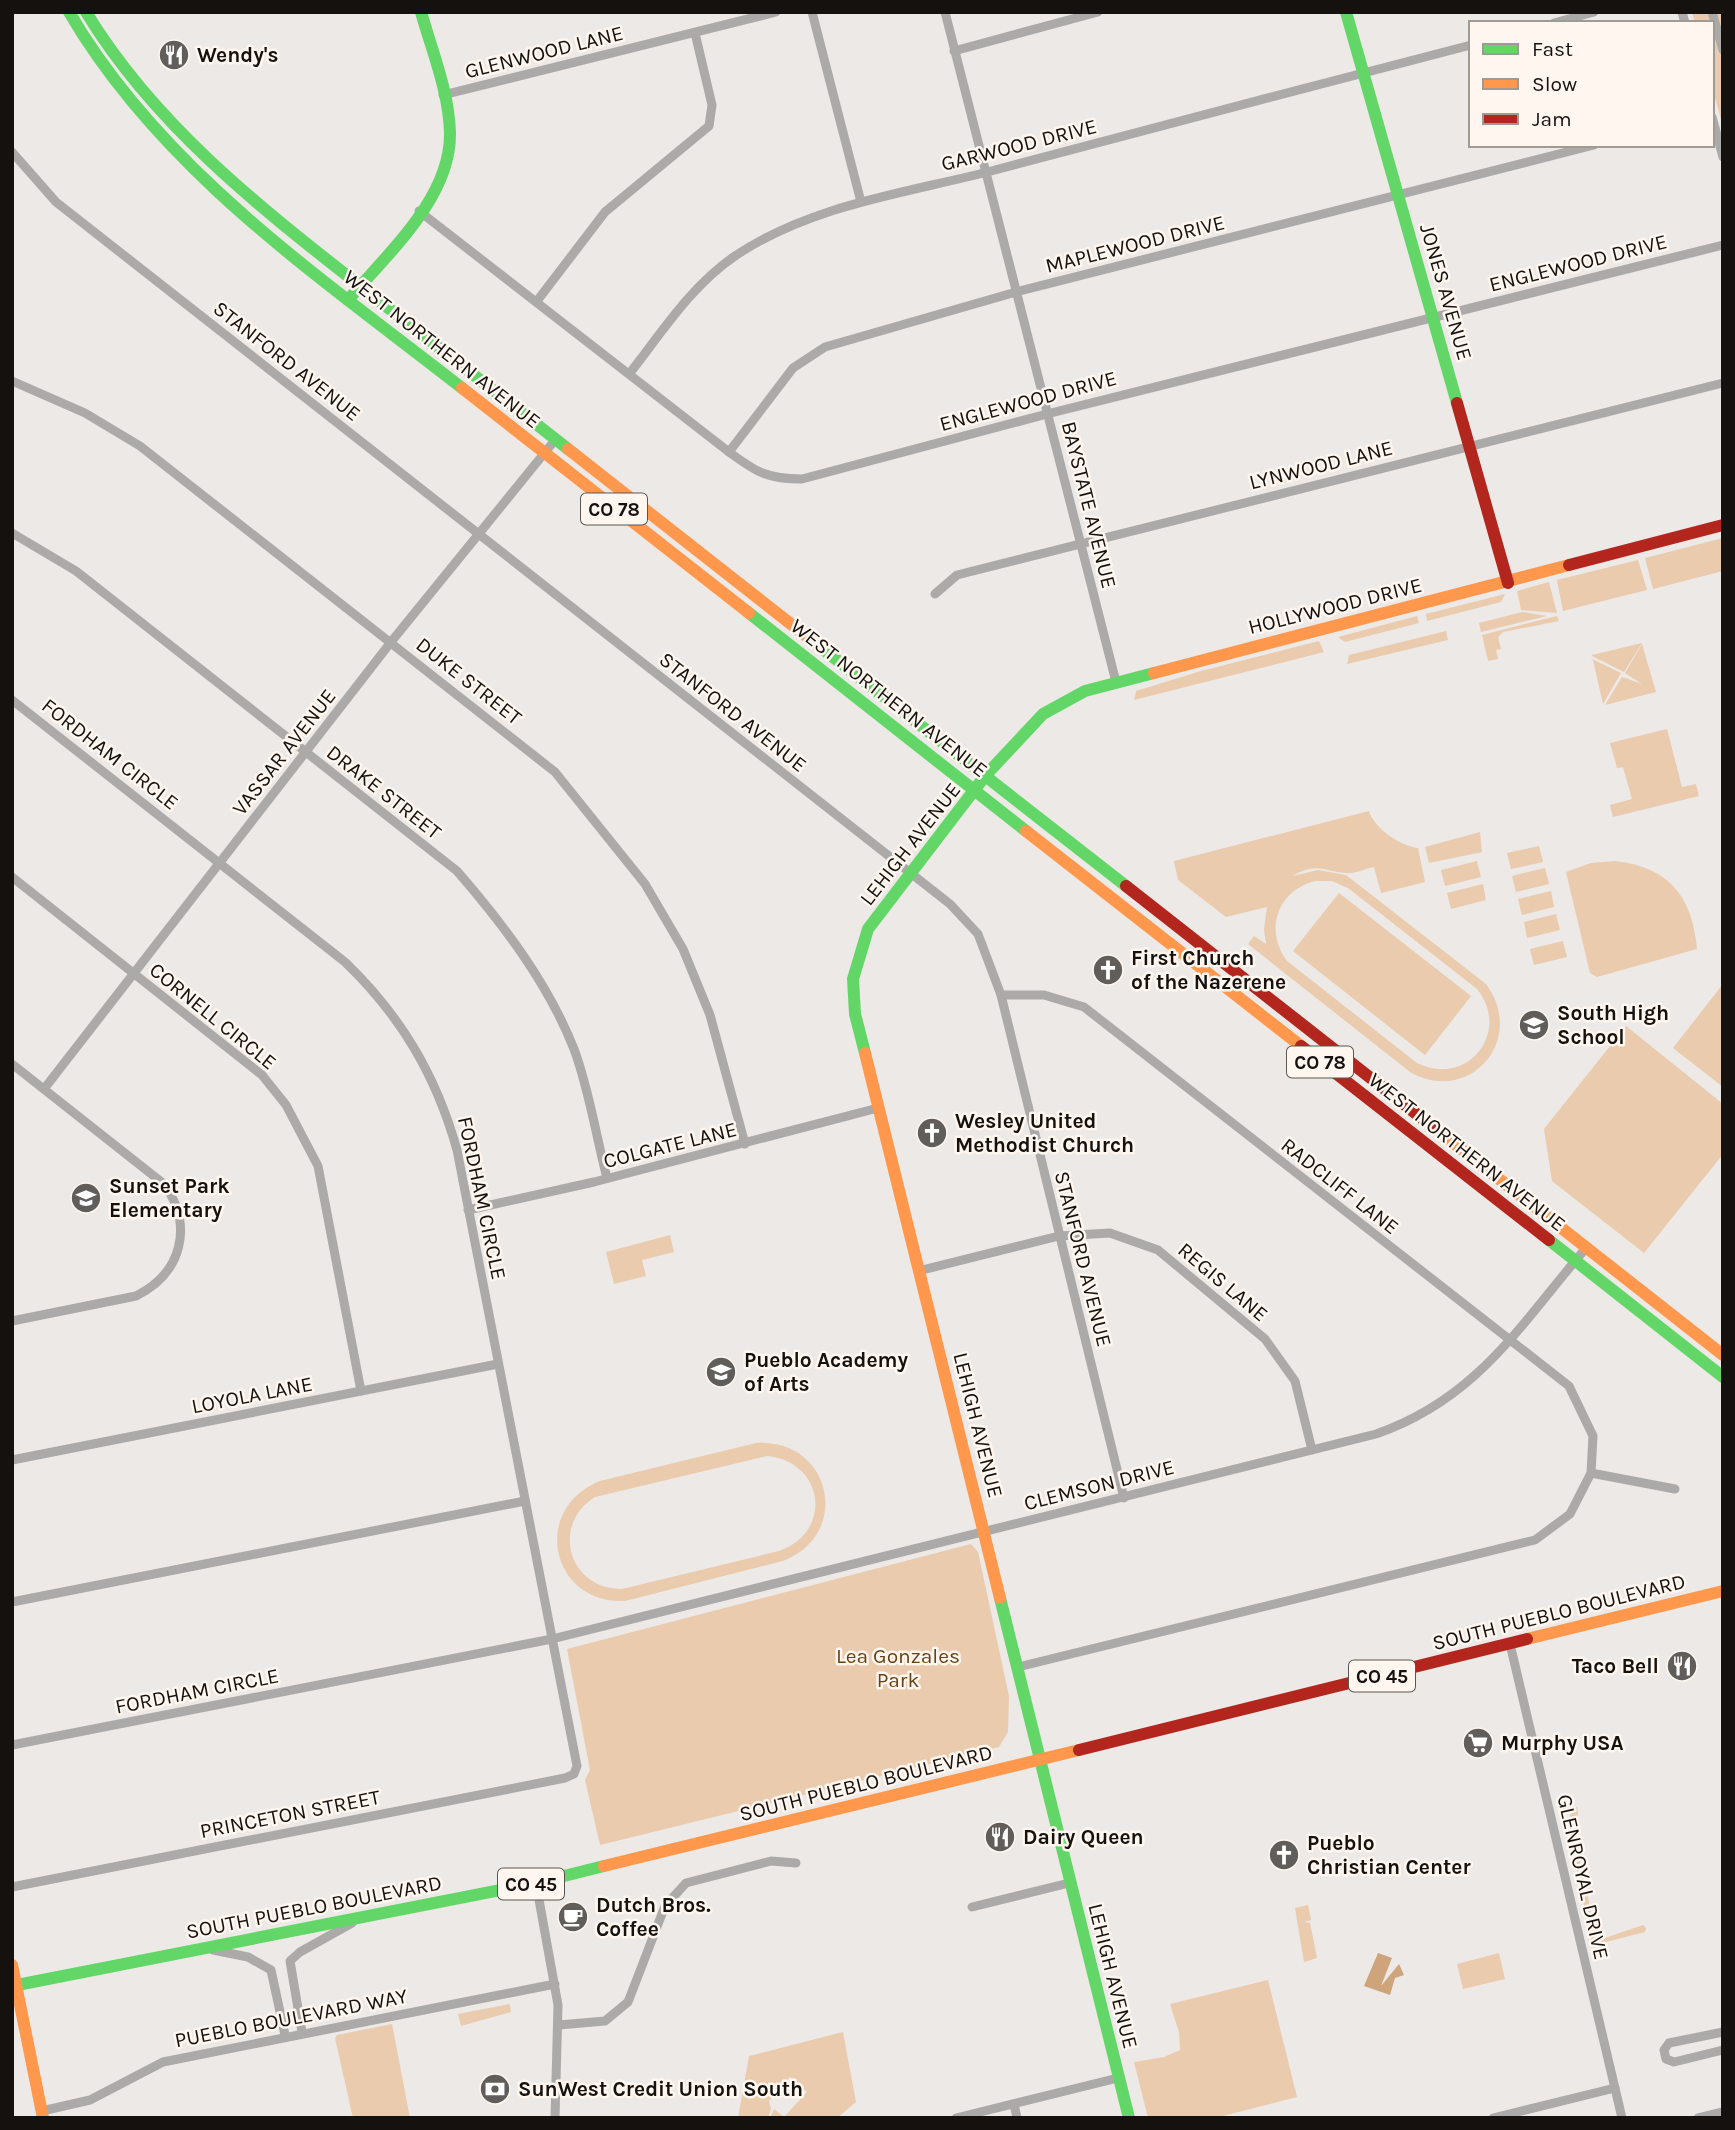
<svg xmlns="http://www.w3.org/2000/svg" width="1735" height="2130" font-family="Karla,sans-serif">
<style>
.green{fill:#eacbad;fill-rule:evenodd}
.water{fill:#cea57b}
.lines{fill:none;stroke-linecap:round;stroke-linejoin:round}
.street{stroke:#abaaa9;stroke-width:9}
.fast{stroke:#63d668;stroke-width:12}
.slow{stroke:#ff974d;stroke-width:12}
.jam{stroke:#b3261e;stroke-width:12}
.labels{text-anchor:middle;stroke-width:5;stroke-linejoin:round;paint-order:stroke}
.shield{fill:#fef6ef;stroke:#5a5652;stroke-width:2}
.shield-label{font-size:19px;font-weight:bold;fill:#14110f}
.street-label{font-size:21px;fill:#14110f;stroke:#fef6ef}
.poi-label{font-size:21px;font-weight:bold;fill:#14110f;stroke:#fef6ef;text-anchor:start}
.park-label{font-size:21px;fill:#684114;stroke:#fef6ef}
</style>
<rect width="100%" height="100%" fill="#ece9e6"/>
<g class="green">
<path d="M1692,12H1723V126L1712,87V23H1695Z"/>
<path d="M1723,538V571L1653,589L1645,558Z"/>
<path d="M1638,560L1647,590L1563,611L1557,580Z"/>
<path d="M1549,582L1557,613L1521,610L1517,591Z"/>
<path d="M1505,594L1501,602L1427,621L1426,614Z"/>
<path d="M1522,612L1547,616L1481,632L1479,623Z"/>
<path d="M1417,616L1419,623L1345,642L1338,637Z"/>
<path d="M1557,616L1559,621L1503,632L1498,637L1501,649L1496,650L1498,659L1488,661L1482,635Z"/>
<path d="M1446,631L1448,640L1347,664L1349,655Z"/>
<path d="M1319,641L1324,652L1134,700L1136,691L1201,671Z"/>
<path d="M1642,643L1624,672L1592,656V655Z"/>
<path d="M1642,644L1656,692L1605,705L1622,677L1642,684L1625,673Z"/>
<path d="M1590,658L1621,673L1603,704L1593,660Z"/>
<path d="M1667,729L1682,787L1696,784L1699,796L1613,817L1610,805L1632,799L1623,767L1617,768L1610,743Z"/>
<path d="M1369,811C1374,828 1400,846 1418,848L1425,882L1381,893L1374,867C1367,868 1355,874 1347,873C1325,872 1316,861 1293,876L1318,870L1346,875L1486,984C1527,1039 1470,1106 1410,1072L1248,944L1254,936L1266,944L1264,929L1267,907L1226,917L1178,880L1174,861ZM1315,881H1332L1348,888L1477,989C1512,1032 1467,1088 1417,1063L1287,961C1264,930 1277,891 1315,881Z"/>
<path d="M1480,832L1482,852L1429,863L1425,847Z"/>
<path d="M1539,846L1543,862L1511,869L1507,853Z"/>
<path d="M1477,861L1481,877L1445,886L1441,870Z"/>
<path d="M1615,861C1668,867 1692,895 1697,949L1597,977L1590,973L1566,872L1591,863Z"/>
<path d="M1545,868L1549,884L1516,892L1512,876Z"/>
<path d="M1483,884L1486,900L1451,909L1447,893Z"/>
<path d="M1551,891L1554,907L1522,915L1518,899Z"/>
<path d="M1339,893L1471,996L1425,1055L1293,951Z"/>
<path d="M1556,914L1560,930L1527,938L1524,922Z"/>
<path d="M1563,941L1567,957L1534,965L1530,949Z"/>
<path d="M1723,984V1087L1673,1048Z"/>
<path d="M1626,1026L1723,1104V1154L1644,1253L1552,1181L1544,1129Z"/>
<path d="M670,1235L674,1252L642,1260L646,1276L614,1284L606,1252Z"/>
<path d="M756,1443C831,1438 853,1534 783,1561L625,1601C551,1605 530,1509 600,1481ZM767,1456C824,1461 834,1532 779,1551L622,1589C569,1590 550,1525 595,1497Z"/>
<path d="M971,1544L978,1552L1009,1696L1008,1732L999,1747L600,1845L585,1780L590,1770L567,1649Z"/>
<path d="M1577,1807L1578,1813L1573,1830L1596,1935L1602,1939L1643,1925L1646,1928L1645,1932L1598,1944L1592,1941L1568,1832L1571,1831L1570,1809Z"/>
<path d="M1308,1905L1311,1920L1304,1922L1310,1923L1317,1958L1304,1962L1295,1908Z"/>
<path d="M1499,1953L1505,1979L1463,1989L1457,1964Z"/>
<path d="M1268,1980L1297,2097L1215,2118H1148L1134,2062L1164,2057L1180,2050L1179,2032L1170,2004Z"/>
<path d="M510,2004L511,2012L461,2026L458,2014Z"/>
<path d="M392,2024L410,2118H353L335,2038L337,2035Z"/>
<path d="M843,2032L856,2102L837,2118H770L774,2109L784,2117L807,2092L790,2077L769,2101L771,2109L768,2118H738L749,2056Z"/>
</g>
<path class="water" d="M1378,1953L1392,1958L1381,1986L1399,1964L1404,1975L1395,1978L1390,1995L1364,1986Z"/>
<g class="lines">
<g class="street">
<path d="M812,12L861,202"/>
<path d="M945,12L1116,682"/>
<path d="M1682,12L1685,23"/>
<path d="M1712,12L1723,50"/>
<path d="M1554,23L1594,12"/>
<path d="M954,51L1098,12"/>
<path d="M443,95L776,12"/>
<path d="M1712,117L1723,157"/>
<path d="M12,152L56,202L950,904L978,934L1001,995L1124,1498"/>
<path d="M419,211L729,452C756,472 767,479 802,479L1047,414L1723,245"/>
<path d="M537,301L605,212L709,126L712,105L695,33"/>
<path d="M630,373C662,332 692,285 735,256C812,204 908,193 995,170C1154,128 1312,86 1471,45"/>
<path d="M12,381L85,413L140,446L555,772L645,884L683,949L710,1015L745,1144"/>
<path d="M729,452L793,368L825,347L1016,292L1594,145"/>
<path d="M12,533L76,571L457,871C503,924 548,983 574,1049C589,1089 596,1136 607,1178"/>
<path d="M935,594L957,575L1723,383"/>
<path d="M12,700L345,962C401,1016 436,1075 457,1150L577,1766L574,1774L565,1778L12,1887"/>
<path d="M12,877L262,1075L286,1105L318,1166L361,1391"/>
<path d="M1001,995H1044L1084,1007L1569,1386L1593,1436L1591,1473L1675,1489"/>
<path d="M12,1064L164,1184C194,1226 182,1273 136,1296L12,1321"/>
<path d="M44,1089L391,642L555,440"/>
<path d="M468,1210L594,1182L878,1108"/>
<path d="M918,1271L1059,1236L1110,1233L1158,1250L1265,1339L1295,1381L1312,1450"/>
<path d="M12,1460L498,1364"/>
<path d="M12,1602L525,1501"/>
<path d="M1510,1644L1622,2118"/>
<path d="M1018,1667L1535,1540L1570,1514L1591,1473"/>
<path d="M12,1745L552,1639L1376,1434C1477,1399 1520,1325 1586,1248"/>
<path d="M536,1883L558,2005L555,2118"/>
<path d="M972,1907L1069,1883"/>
<path d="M213,1950L248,1957L271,1970L285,2035"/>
<path d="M559,2025L605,2021L628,2002L665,1906L686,1883L771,1861L796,1863"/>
<path d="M302,2032L290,1961L300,1952L352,1923"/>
<path d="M1723,2032L1669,2043L1664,2050L1666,2059L1674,2062L1723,2050"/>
<path d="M1014,2104L1017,2118"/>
<path d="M42,2111L90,2100L163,2062L555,1984"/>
<path d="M956,2118L1118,2078"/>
<path d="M1493,2118L1615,2088"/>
<path d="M1698,2118L1723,2112"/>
</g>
<g class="fast">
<path d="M69,12C162,171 319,276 462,388"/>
<path d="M86,12C154,124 257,205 359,285C428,339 498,394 568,449"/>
<path d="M1346,12L1457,403"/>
<path d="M348,300C387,254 451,198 450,133C449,92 432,51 421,12"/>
<path d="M749,613L1026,831"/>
<path d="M810,639L1126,886"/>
<path d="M865,1053L855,1014L853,979L868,929L985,776L1043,714L1085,691L1154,673"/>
<path d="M1549,1240L1723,1377"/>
<path d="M1000,1598L1129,2118"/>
<path d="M12,1986L536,1883L604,1866"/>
</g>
<g class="slow">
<path d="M462,388L749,613"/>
<path d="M568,449L810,639"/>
<path d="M1154,673L1569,565"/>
<path d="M1026,831L1301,1046"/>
<path d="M865,1053L1000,1598"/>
<path d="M1433,1127L1723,1355"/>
<path d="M1527,1639L1723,1591"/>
<path d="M604,1866L1079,1750"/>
<path d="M12,1965L43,2118"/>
</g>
<g class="jam">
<path d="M1457,403L1508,583"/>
<path d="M1569,565L1723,525"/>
<path d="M1126,886L1433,1127"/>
<path d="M1301,1046L1549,1240"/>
<path d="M1079,1750L1527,1639"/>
</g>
</g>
<defs>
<g id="restaurant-disc" transform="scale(1.575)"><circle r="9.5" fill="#605d5a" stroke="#fef6ef"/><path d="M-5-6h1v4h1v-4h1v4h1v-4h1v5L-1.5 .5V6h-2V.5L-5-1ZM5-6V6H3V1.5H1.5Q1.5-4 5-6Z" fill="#fff"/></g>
<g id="church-disc" transform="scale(1.575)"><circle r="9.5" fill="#605d5a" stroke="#fef6ef"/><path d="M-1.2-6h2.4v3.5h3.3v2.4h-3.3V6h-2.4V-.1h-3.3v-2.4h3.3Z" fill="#fff"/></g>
<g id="school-disc" transform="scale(1.575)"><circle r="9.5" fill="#605d5a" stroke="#fef6ef"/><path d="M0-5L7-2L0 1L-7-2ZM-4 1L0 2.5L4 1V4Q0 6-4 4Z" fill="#fff"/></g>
<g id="supermarket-disc" transform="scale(1.575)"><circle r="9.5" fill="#605d5a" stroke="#fef6ef"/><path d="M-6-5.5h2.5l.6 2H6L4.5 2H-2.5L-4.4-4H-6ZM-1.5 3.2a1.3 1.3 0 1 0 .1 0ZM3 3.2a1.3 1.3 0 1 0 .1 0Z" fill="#fff"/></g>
<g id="cafe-disc" transform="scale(1.575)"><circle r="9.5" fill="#605d5a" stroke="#fef6ef"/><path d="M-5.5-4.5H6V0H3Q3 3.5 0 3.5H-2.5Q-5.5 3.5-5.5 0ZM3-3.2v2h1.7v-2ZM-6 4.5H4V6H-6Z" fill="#fff"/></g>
<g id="bank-disc" transform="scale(1.575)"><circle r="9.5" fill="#605d5a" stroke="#fef6ef"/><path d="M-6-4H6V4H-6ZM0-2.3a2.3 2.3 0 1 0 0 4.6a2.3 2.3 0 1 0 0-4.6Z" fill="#fff"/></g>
</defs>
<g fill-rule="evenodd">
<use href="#restaurant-disc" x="174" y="55"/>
<use href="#church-disc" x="1108" y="970"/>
<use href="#school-disc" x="1534" y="1025"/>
<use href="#church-disc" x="932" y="1133"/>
<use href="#school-disc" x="86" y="1198"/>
<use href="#school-disc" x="721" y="1372"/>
<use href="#restaurant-disc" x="1682" y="1666"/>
<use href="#supermarket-disc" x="1478" y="1743"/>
<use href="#restaurant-disc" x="1000" y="1837"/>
<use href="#church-disc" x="1284" y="1855"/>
<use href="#cafe-disc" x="573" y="1917"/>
<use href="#bank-disc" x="495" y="2089"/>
</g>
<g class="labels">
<g class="shield">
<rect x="581" y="493.5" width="66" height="31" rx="5"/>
<rect x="1287" y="1046.5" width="66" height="31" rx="5"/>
<rect x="1349" y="1660.5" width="66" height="31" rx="5"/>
<rect x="498" y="1868.5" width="66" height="31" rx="5"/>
</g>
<g class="shield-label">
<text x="614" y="516">CO 78</text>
<text x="1320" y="1069">CO 78</text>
<text x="1382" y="1683">CO 45</text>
<text x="531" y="1891">CO 45</text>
</g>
<g class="street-label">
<text transform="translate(544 52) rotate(-14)" y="7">GLENWOOD LANE</text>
<text transform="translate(1019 145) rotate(-14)" y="7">GARWOOD DRIVE</text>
<text transform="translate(1135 244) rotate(-14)" y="7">MAPLEWOOD DRIVE</text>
<text transform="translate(1578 263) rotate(-14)" y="7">ENGLEWOOD DRIVE</text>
<text transform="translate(1446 292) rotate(74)" y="7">JONES AVENUE</text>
<text transform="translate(442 349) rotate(38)" y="7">WEST NORTHERN AVENUE</text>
<text transform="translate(287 361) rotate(38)" y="7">STANFORD AVENUE</text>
<text transform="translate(1028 401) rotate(-15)" y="7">ENGLEWOOD DRIVE</text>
<text transform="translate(1321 465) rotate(-14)" y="7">LYNWOOD LANE</text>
<text transform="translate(1089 505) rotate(76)" y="7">BAYSTATE AVENUE</text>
<text transform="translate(1335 606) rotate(-14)" y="7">HOLLYWOOD DRIVE</text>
<text transform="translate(469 681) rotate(38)" y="7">DUKE STREET</text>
<text transform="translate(889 698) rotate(38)" y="7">WEST NORTHERN AVENUE</text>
<text transform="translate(733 712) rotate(38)" y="7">STANFORD AVENUE</text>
<text transform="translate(284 752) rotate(-52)" y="7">VASSAR AVENUE</text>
<text transform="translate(110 754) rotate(38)" y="7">FORDHAM CIRCLE</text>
<text transform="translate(384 792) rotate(38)" y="7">DRAKE STREET</text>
<text transform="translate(910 844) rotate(-52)" y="7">LEHIGH AVENUE</text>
<text transform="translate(213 1016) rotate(39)" y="7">CORNELL CIRCLE</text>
<text transform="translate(670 1145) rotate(-14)" y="7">COLGATE LANE</text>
<text transform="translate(1467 1152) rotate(38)" y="7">WEST NORTHERN AVENUE</text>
<text transform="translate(1340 1186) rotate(38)" y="7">RADCLIFF LANE</text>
<text transform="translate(482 1198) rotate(78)" y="7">FORDHAM CIRCLE</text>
<text transform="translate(1083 1259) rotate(76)" y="7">STANFORD AVENUE</text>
<text transform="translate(1223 1282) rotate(40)" y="7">REGIS LANE</text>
<text transform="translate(252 1395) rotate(-11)" y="7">LOYOLA LANE</text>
<text transform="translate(978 1425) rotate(76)" y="7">LEHIGH AVENUE</text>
<text transform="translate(1099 1485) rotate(-14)" y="7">CLEMSON DRIVE</text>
<text transform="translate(1559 1612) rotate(-14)" y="7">SOUTH PUEBLO BOULEVARD</text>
<text transform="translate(197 1691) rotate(-11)" y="7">FORDHAM CIRCLE</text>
<text transform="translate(866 1783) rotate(-14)" y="7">SOUTH PUEBLO BOULEVARD</text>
<text transform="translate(290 1814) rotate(-11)" y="7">PRINCETON STREET</text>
<text transform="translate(1583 1877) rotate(77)" y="7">GLENROYAL DRIVE</text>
<text transform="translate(314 1907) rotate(-11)" y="7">SOUTH PUEBLO BOULEVARD</text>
<text transform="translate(1113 1976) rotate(76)" y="7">LEHIGH AVENUE</text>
<text transform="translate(291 2018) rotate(-11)" y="7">PUEBLO BOULEVARD WAY</text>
</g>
<g class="poi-label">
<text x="197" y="62">Wendy's</text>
<text x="1131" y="965">First Church<tspan x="1131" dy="24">of the Nazerene</tspan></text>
<text x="1557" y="1020">South High<tspan x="1557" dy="24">School</tspan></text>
<text x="955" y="1128">Wesley United<tspan x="955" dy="24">Methodist Church</tspan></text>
<text x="109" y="1193">Sunset Park<tspan x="109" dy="24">Elementary</tspan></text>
<text x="744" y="1367">Pueblo Academy<tspan x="744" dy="24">of Arts</tspan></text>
<text x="1659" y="1673" text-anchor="end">Taco Bell</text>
<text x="1501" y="1750">Murphy USA</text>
<text x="1023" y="1844">Dairy Queen</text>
<text x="1307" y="1850">Pueblo<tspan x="1307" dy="24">Christian Center</tspan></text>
<text x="596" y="1912">Dutch Bros.<tspan x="596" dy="24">Coffee</tspan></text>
<text x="518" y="2096">SunWest Credit Union South</text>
</g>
<g class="park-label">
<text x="898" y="1663">Lea Gonzales<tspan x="898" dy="24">Park</tspan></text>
</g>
</g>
<rect width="1735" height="2130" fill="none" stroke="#14110f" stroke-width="28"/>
<rect x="1469" y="21" width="245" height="126" fill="#fef6ef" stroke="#a09a95" stroke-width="2"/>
<rect x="1483" y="44" width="35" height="10" fill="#63d668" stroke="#a09a95" stroke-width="2"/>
<text x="1532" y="56" font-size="21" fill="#14110f">Fast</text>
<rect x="1483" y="79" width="35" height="10" fill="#ff974d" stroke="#a09a95" stroke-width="2"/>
<text x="1532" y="91" font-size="21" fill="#14110f">Slow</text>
<rect x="1483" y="114" width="35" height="10" fill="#b3261e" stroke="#a09a95" stroke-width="2"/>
<text x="1532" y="126" font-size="21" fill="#14110f">Jam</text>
</svg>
